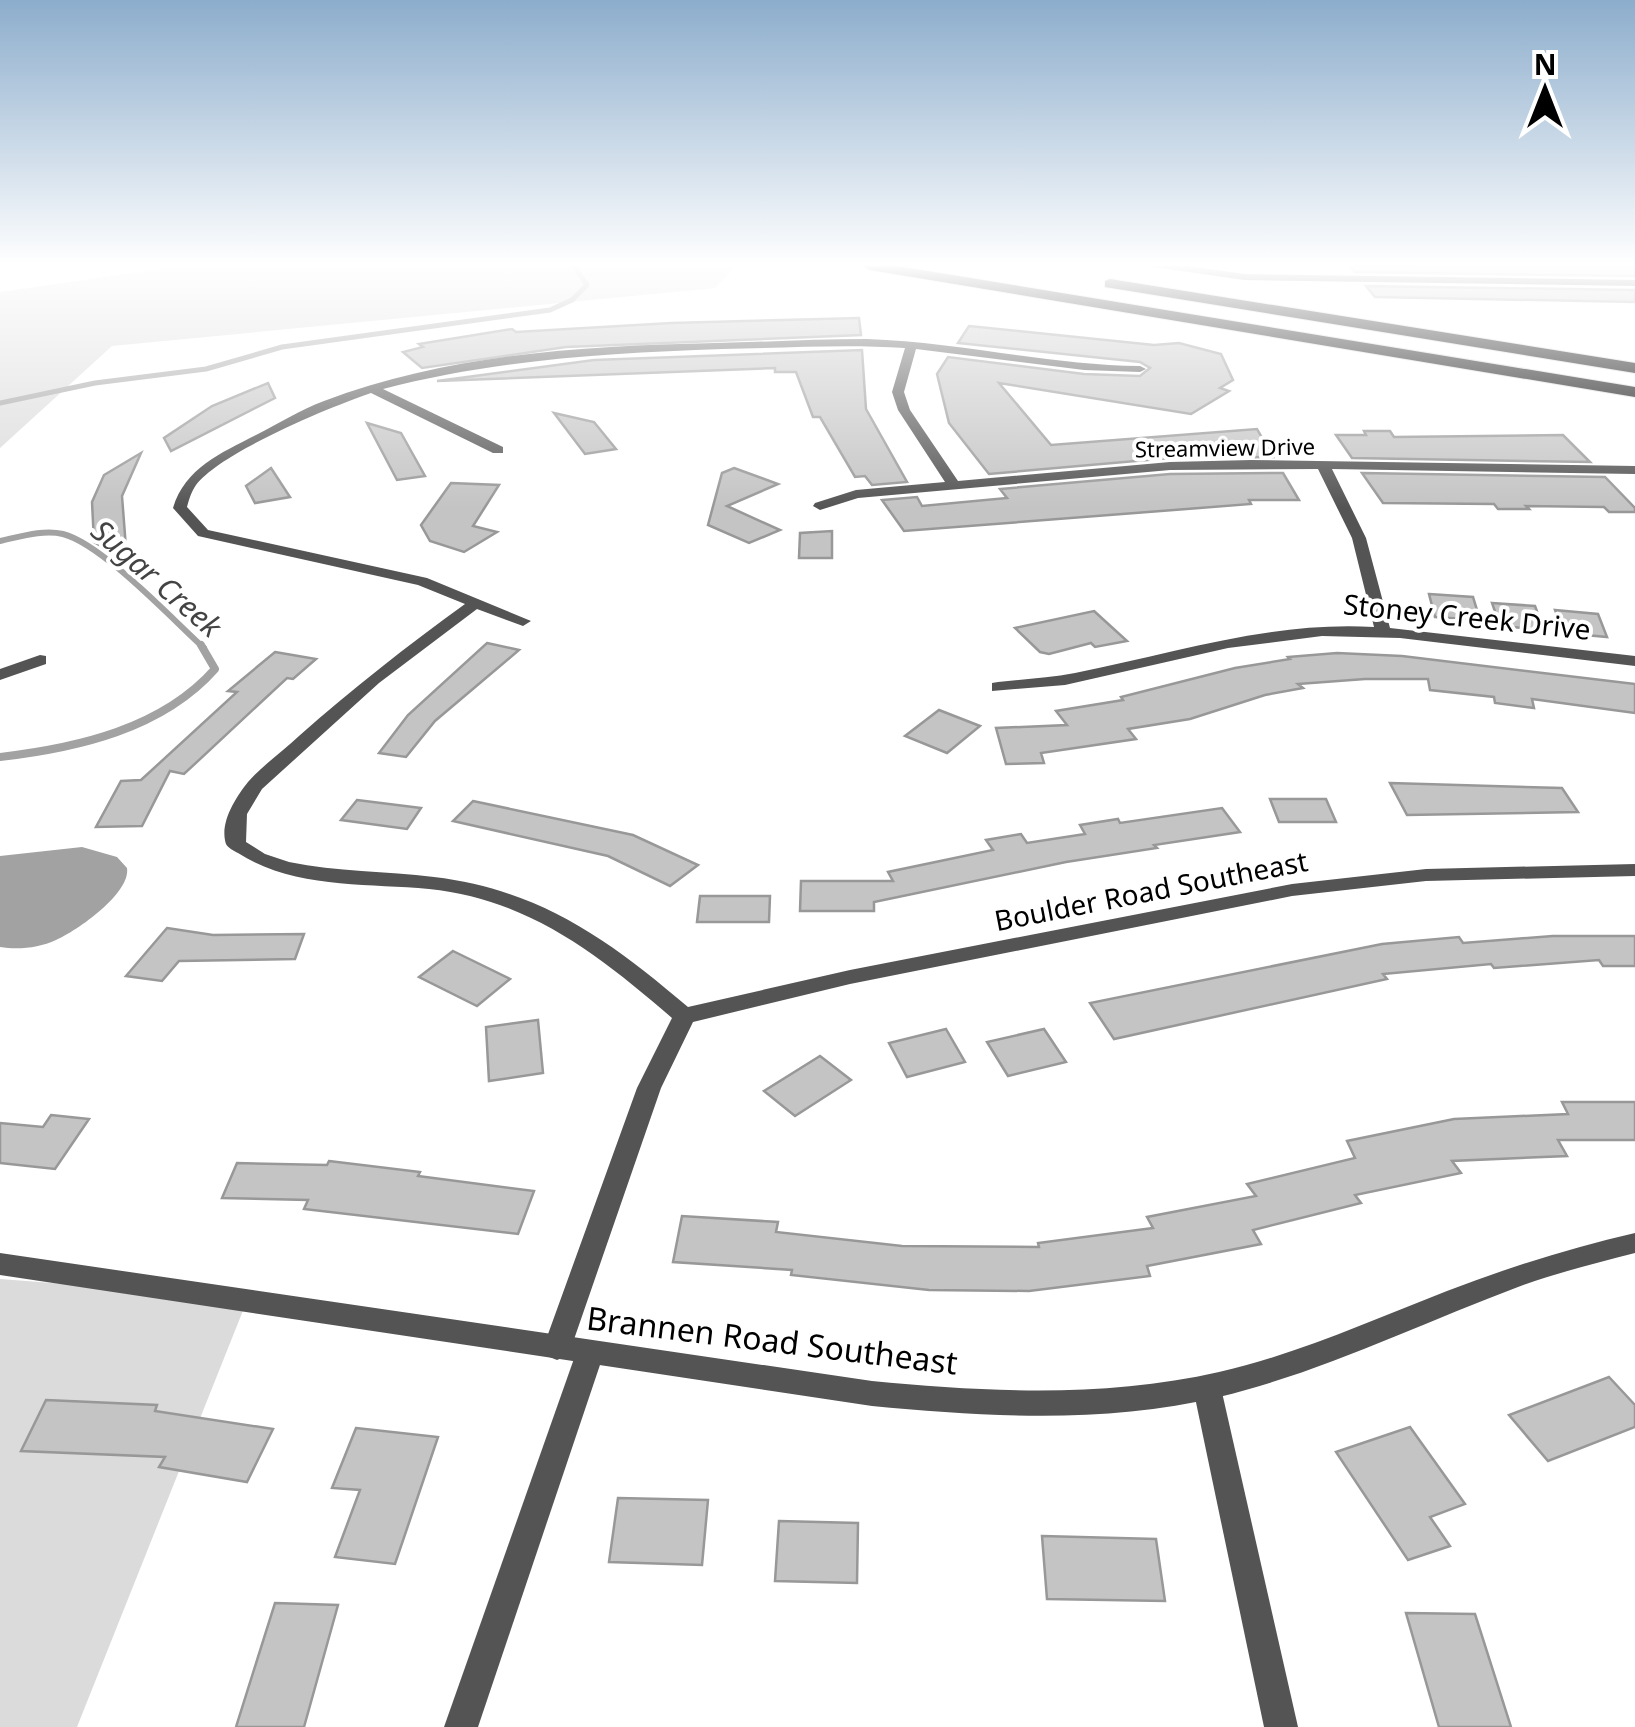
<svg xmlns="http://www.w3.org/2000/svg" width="1635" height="1727" font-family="'Noto Sans',sans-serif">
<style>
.green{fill:#dbdbdb}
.water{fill:#a2a2a2}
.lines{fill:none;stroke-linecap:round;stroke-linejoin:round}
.stream-far2{stroke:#a2a2a2;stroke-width:5}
.stream-far1{stroke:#a2a2a2;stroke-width:6}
.stream{stroke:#a2a2a2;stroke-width:8}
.building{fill:#c4c4c4;stroke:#989898;stroke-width:2.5}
.motorway-casing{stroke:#dbdbdb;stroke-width:2}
.minor{fill:#545454;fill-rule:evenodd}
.tertiary{fill:#545454;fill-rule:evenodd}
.motorway{fill:#000;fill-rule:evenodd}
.labels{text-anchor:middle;stroke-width:8;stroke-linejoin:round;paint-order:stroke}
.far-street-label{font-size:22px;fill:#000;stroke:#fff}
.street-label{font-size:28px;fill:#000;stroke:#fff}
.water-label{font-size:30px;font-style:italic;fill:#434343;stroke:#fff}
.near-street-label{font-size:32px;fill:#000;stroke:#fff}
</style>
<rect width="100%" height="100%" fill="#fff"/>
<g class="green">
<path d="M180,266H736L715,288L112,346L0,448V292Z"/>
<path d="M0,1279L248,1298L77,1727H0Z"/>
</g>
<path class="water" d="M82,847L117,857L127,868C131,893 77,931 56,940C39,948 18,950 0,947V856Z"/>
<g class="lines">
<path class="stream-far2" d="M0,403L95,383L206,369L282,347L550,310L572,300L587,285L574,266"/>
<path class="stream-far1" d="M0,541C19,537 43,529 63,534C102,544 172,619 204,648"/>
<path class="stream" d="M0,757C77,748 162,729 215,669L201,645"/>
</g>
<g class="building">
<path d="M1350,266H1635V276L1355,272Z"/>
<path d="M1366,286L1635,290V302L1375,297Z"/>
<path d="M859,318L861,335L566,347L422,368L403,352L423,347L419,344L512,329L516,332L671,323Z"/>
<path d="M969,326L1154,345L1179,343L1221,354L1233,380L1220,388L1229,391L1191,414L999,383L1051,445L1257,429L1273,457L1170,458L989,474L949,423L937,374L948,357L1084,374L1140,376L1150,368L1140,362L958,343Z"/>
<path d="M862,350L866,409L907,482L872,485L865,476L855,477L820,417H813L796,372H775V368L437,381L594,360Z"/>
<path d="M268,383L275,398L171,451L164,438L212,406Z"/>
<path d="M554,413L594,422L616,449L585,454Z"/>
<path d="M367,423L401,433L425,476L397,480Z"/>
<path d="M1364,431H1390L1394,437L1563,435L1590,462L1352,458L1336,435H1366Z"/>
<path d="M141,453L122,496L127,561L94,542L92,502L104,475Z"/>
<path d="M271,468L290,497L255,503L246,486Z"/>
<path d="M734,468L778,484L727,506L780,530L749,543L708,525L722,473Z"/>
<path d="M1283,473L1299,500H1249L1251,504L904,531L882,500L917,497L922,506L1007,498L1000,489L1170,474Z"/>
<path d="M1362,473L1605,477L1635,508V512H1609L1604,507L1526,506L1529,509H1498L1494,504L1383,503Z"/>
<path d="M451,483L499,485L473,526L497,532L464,552L430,541L421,525Z"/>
<path d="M832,531V558H799L800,533Z"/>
<path d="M1429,594L1473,597L1480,620L1435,617Z"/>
<path d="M1492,603L1535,606L1544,630L1500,626Z"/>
<path d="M1555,610L1598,614L1607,637L1564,633Z"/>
<path d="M1094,611L1127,641L1095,647L1091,643L1049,654L1040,652L1015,628Z"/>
<path d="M487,643L519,650L435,721L406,757L379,753L408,715Z"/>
<path d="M275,652L316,659L293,679L287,678L184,774L170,771L142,826L96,827L121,781L141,780L237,692L228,691Z"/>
<path d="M1337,653L1402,656L1635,684V713L1532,699L1534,708L1495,703L1494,697L1430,690L1428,679H1365L1298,684L1303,688L1265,695L1190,719L1128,729L1136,739L1041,753L1044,763L1006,764L996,728L1067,725L1056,711L1123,700L1121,697L1235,668L1290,659L1288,657Z"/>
<path d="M939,710L980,726L947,753L905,736Z"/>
<path d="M1390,783L1562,788L1578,812L1407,815Z"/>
<path d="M1270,799H1326L1336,822H1279Z"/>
<path d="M357,800L421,808L407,829L341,820Z"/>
<path d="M473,801L633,835L698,865L670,886L608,856L453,821Z"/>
<path d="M1222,808L1240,832L1154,845L1157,848L1066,862L874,902V911H800L801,881H893L888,872L993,850L986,840L1021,834L1027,843L1085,834L1080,825L1118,819L1120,823Z"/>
<path d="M700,896H770L769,922H697Z"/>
<path d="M167,928L213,935L304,934L295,959L179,961L162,981L126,976Z"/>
<path d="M1553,936H1635V966H1603L1599,960L1494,968L1491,964L1383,974L1387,979L1114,1039L1090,1003L1382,944L1459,937L1463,943Z"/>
<path d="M453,951L510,979L477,1006L419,977Z"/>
<path d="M538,1020L543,1073L489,1081L486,1027Z"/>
<path d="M946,1029L965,1062L907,1077L889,1043Z"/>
<path d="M1044,1029L1066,1062L1008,1076L987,1042Z"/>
<path d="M820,1056L851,1080L795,1116L764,1091Z"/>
<path d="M1562,1102H1635V1140H1558L1567,1156L1452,1161L1461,1173L1355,1195L1361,1203L1253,1230L1261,1244L1147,1266L1150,1276L1029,1291L929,1290L791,1275L792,1270L673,1262L682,1216L778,1222L776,1232L902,1246L1039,1247L1038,1243L1153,1228L1147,1217L1256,1196L1247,1184L1355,1158L1347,1141L1454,1119L1568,1114Z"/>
<path d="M51,1115L89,1119L55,1169L0,1163V1123L43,1127Z"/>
<path d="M329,1161L420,1172L418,1176L534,1191L518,1234L304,1209L308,1200L222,1198L237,1163L327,1165Z"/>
<path d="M1609,1377L1635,1405V1427L1548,1461L1509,1415Z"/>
<path d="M46,1400L157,1405L155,1411L273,1429L247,1482L159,1467L165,1457L21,1451Z"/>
<path d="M1410,1427L1465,1504L1430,1517L1450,1546L1408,1560L1336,1452Z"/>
<path d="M356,1428L438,1437L395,1564L335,1557L360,1490L332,1488Z"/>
<path d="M618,1498L708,1500L702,1565L609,1562Z"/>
<path d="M779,1521L858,1523L857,1583L775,1581Z"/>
<path d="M1042,1536L1156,1539L1165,1601L1047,1599Z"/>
<path d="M275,1603L338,1605L304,1727H236Z"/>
<path d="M1406,1613L1475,1614L1511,1727H1439Z"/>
</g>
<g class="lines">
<g class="motorway-casing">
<g id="motorway">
<path d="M863,266H897L1635,387V397L870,270Z"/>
<path d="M1110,279L1635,363V373L1105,287V281Z"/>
</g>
</g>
<g class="minor">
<path d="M1147,266H1189L1244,274L1635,280V286L1244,280Z"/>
<path d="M867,339C959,342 1048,365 1140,366L1146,369L1140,372L1084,370L916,349L904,392L910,410L958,481L1170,462L1251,460L1635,466V474L1332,469L1366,538L1390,628L1635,656V666L1400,638L1322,636L1228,648L1065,685L992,691V683L998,682C1024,679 1050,678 1075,673C1175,653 1271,621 1374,627L1352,538L1318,469L1170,470L858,498L820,510L813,506L815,503L856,490L945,482L898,410L892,392L905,348C844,344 783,348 722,349C607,353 494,360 383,389L503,447V453H493L371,393C330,407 221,452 196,485C191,492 189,500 187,507L208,530L427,578L531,621L523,626L477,609L379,683L262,789L247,814L246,842L265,854L289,862C337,872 386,871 434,877C541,890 609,940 688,1007L850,970L1292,884L1426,869L1635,864V876L1426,881L1292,896L850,984L693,1022L661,1088L571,1348L567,1356L557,1360L547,1356L543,1348L637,1088L672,1018C599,955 528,899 429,889C366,883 294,889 238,853C234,851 228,848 226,844C219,823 236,797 248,782C263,765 283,751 299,736C352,689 407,646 465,604L418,585L198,536L173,508C185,468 221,453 256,435C278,424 300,410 324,401C449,354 582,346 715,343C765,342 816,339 867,339Z"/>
<path d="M40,655L46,656V664L0,680V669Z"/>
<path d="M590,1341L600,1345L604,1353L478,1727H444L576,1353L580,1345Z"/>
<path d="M1207,1375L1217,1379L1221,1388L1298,1727H1264L1193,1388L1197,1379Z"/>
</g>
<path class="tertiary" d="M1635,1233V1253C1596,1263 1556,1273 1518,1287C1419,1324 1323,1372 1219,1397C1106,1424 987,1417 872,1406L0,1275V1253L872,1381C987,1392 1105,1398 1219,1372C1298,1354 1372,1320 1447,1291C1509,1267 1571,1248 1635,1233Z"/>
<use href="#motorway" class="motorway"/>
</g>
<linearGradient id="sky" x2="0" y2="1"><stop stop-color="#8cadcc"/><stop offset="0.52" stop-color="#fff"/><stop offset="1" stop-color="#fff" stop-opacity="0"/></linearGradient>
<rect width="1635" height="508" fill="url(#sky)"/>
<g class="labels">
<g class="far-street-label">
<text transform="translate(1225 448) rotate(-1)" y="8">Streamview Drive</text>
</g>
<g class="street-label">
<text transform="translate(1467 617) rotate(6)" y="10">Stoney Creek Drive</text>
<text transform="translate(1151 891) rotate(-11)" y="10">Boulder Road Southeast</text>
</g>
<g class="water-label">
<text transform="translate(156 579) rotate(41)" y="10">Sugar Creek</text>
</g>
<g class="near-street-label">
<text transform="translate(772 1341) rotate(7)" y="11">Brannen Road Southeast</text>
</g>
</g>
<g transform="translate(1545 90)" stroke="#ffffff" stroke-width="8" paint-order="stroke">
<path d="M0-8L18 38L0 25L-18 38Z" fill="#000000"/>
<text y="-15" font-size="28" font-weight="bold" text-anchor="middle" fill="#000000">N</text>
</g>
</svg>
